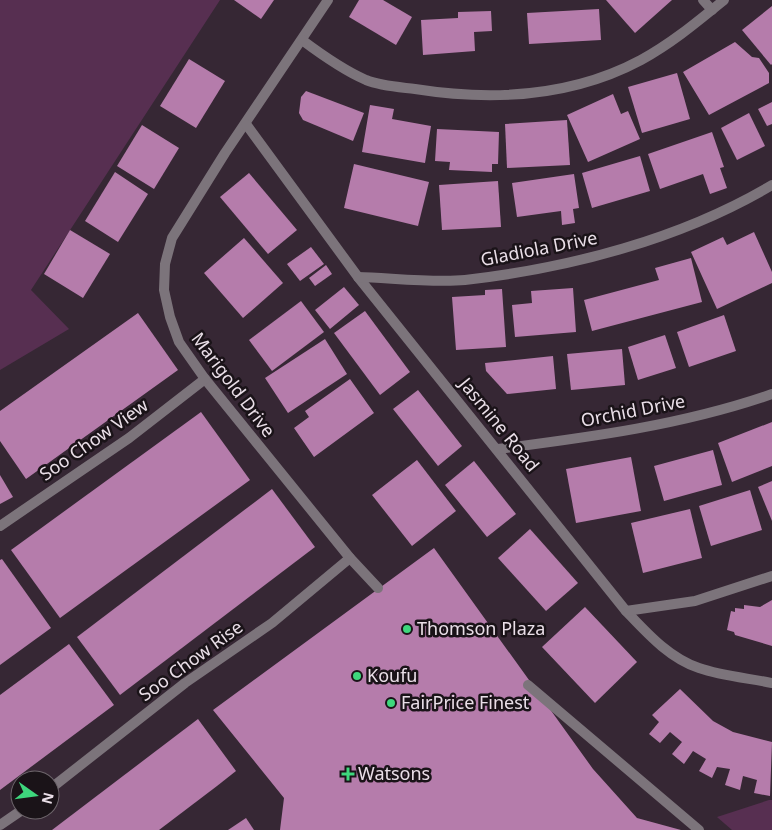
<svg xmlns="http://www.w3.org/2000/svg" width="772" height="830" font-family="'Noto Sans',sans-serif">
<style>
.green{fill:#572f51}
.building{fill:#b57cab}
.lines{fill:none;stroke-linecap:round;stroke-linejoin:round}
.lane{stroke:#7c747b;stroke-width:10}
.street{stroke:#7c747b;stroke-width:10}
.poi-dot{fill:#3ed77d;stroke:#1a1318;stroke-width:2}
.labels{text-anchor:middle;stroke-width:5;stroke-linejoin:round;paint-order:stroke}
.street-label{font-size:18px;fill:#eadfe8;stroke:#1a1318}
.poi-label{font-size:18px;fill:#eadfe8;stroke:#1a1318;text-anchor:start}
</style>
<rect width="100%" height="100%" fill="#362734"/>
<g class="green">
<path d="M0,0H220L31,290L69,329L0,370Z"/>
<path d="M769,800H772V830H732L717,817Z"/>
</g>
<g class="building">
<path d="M234,0H274L261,19Z"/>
<path d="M359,0H383L412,17L396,45L349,17Z"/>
<path d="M606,0H672L635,33Z"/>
<path d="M772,6V64L771,65L742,30Z"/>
<path d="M599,9L601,40L529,44L527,13Z"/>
<path d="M491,11L492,31L474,32L475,51L423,55L421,20L458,18V12Z"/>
<path d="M735,42L752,57L759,58L769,73V83L709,115L683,72Z"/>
<path d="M189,59L225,81L196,128L160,106Z"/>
<path d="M677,73L690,119L642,133L628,87Z"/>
<path d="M306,91L364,113L353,141L303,120L299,113L301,97Z"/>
<path d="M613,94L621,114L628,111L640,139L588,162L567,115Z"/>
<path d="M772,102V124L767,126L758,109Z"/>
<path d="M370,105L394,109L392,119L431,126L425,163L362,152Z"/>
<path d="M749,113L765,146L737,160L721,128Z"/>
<path d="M567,120L570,165L507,168L505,124Z"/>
<path d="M142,125L179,148L154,189L117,166Z"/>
<path d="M437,129L499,132L498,164H492V172L449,170L450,162L435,161Z"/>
<path d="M712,132L724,167L720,168L727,188L710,194L703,174L660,189L648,154Z"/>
<path d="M640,156L650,191L592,208L582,173Z"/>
<path d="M354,164L429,182L418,226L344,208Z"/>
<path d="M115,172L148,194L118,242L85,221Z"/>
<path d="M249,173L297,230L268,254L220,197Z"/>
<path d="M574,174L579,208L573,209L575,223L562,225L561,211L517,217L512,183Z"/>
<path d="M498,181L501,227L442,230L439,185Z"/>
<path d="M70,230L110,254L83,298L44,274Z"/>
<path d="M754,232L772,272V283L717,309L691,252L723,237L727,245Z"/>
<path d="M244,238L283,283L243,318L204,273Z"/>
<path d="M311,247L324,264L300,281L287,264Z"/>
<path d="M691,258L702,302L592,331L584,300L659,280L655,268Z"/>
<path d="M326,265L332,274L315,286L309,278Z"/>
<path d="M344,287L359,305L330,329L315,310Z"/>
<path d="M573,288L576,332L515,337L512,305L532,303L531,291Z"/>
<path d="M502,289L506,347L456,350L452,297L485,295V290Z"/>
<path d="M301,301L324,332L272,371L249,340Z"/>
<path d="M365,311L410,372L380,395L334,333Z"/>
<path d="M138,313L178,370L26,479L0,441V411Z"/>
<path d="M724,315L736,351L689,367L677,332Z"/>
<path d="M665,335L676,368L638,380L628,347Z"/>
<path d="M325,339L347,374L288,413L265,378Z"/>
<path d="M622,349L625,385L571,390L567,354Z"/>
<path d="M553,356L556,389L507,394L486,371L485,363Z"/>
<path d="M350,379L374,413L314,457L294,428L309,417L305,411Z"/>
<path d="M418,390L462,446L438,466L393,409Z"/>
<path d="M201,412L250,480L60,618L11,550Z"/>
<path d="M772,422V466L732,482L718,443Z"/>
<path d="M713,450L722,485L664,501L654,466Z"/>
<path d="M631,457L641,511L576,523L566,469Z"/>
<path d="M417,460L456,511L412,546L372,495Z"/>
<path d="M474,461L516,514L487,537L445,485Z"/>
<path d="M0,475L13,497L0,504Z"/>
<path d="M772,481V521L758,487Z"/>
<path d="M272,489L315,547L120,695L77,637Z"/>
<path d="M750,490L762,530L711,546L699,506Z"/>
<path d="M690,509L702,558L643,573L631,523Z"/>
<path d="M530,529L578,583L546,611L498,558Z"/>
<path d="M434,548L593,769L637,818L681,830H280L284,798L213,710Z"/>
<path d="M2,559L51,628L0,665V560Z"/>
<path d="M772,600V646L735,635L734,632L727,630L731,611L735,612V608L744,609V605L760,607Z"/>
<path d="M585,607L637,662L595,703L542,647Z"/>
<path d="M69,644L114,705L0,790V695Z"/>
<path d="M680,689L713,721L733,732L772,742L770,796L754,793L757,780L743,776L740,790L725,785L730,769L717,767L712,778L699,771L706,759L693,751L684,764L672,754L682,742L670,732L660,743L649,734L659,722L652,715Z"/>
<path d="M198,719L236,771L217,786L159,830H52Z"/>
<path d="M246,818L254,830H228Z"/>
</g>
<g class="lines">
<path class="lane" d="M528,685L699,830"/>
<g class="street">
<path d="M328,0L225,153L172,238L165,264L164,290L170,317L179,342L205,379L350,558L378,588"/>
<path d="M703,0L712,10"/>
<path d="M302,40C322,55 343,70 366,80C381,86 399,87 415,89C491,101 572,97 641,60C672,43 697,22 724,0"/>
<path d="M246,124L358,277L626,611C647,633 669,658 699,668C722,676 748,678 772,683"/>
<path d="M358,277C391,278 434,283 465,280C570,268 681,239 772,185"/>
<path d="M498,449C591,437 683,425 772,394"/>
<path d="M0,526L129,438L205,379"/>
<path d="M626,611L695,601L772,576"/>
<path d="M50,789L185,683L272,623L350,558"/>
<path d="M0,825L22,810"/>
</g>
</g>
<g class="poi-dot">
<circle cx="407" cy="629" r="5"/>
<circle cx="357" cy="676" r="5"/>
<circle cx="391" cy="703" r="5"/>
<path d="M345.5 766.5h5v5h5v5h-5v5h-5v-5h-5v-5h5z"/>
</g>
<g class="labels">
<g class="street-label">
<text transform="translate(539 249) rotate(-11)" y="6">Gladiola Drive</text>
<text transform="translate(233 385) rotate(53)" y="6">Marigold Drive</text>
<text transform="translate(633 411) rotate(-11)" y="6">Orchid Drive</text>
<text transform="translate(499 425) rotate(51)" y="6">Jasmine Road</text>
<text transform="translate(94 440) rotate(-35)" y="6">Soo Chow View</text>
<text transform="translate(191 661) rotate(-36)" y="6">Soo Chow Rise</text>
</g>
<g class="poi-label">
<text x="417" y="635">Thomson Plaza</text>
<text x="367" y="682">Koufu</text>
<text x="401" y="709">FairPrice Finest</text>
<text x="358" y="780">Watsons</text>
</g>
</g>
<g transform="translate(35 795) rotate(104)"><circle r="24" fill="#1a1318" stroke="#6d656b"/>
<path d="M0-4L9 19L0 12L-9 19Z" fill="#3ed77d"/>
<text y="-8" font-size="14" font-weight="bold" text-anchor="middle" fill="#eadfe8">N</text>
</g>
</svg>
